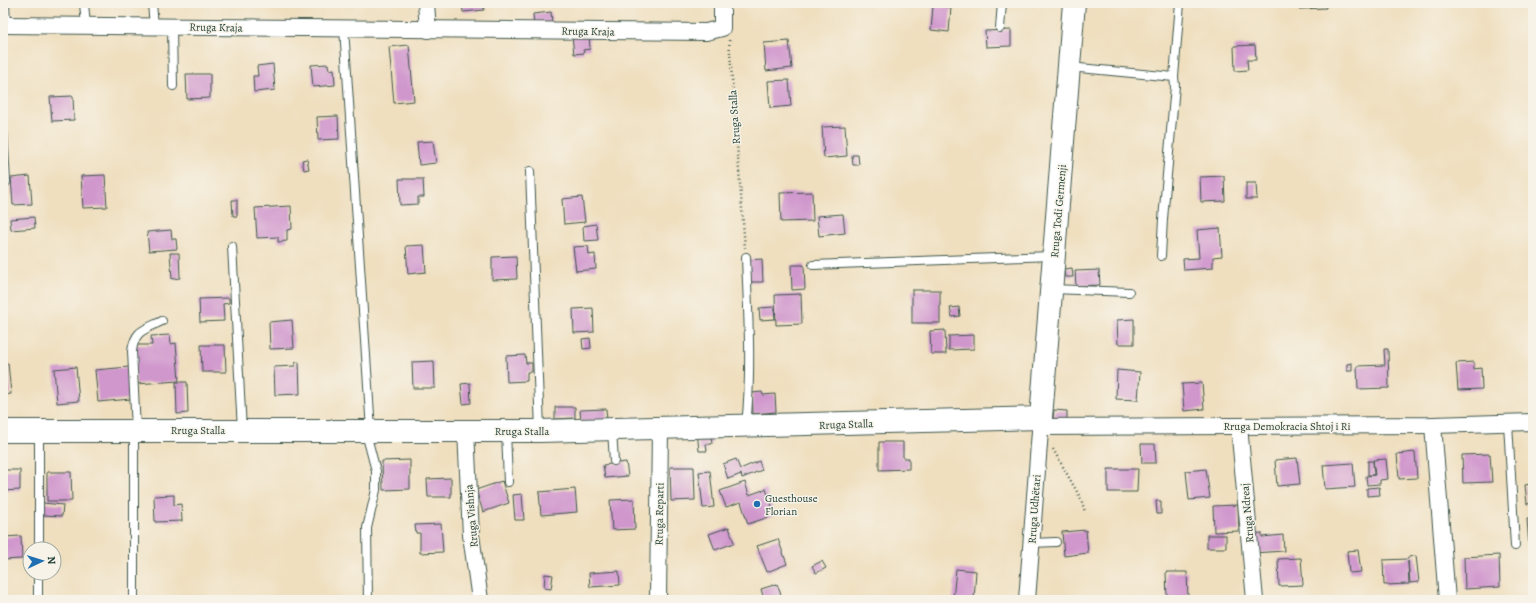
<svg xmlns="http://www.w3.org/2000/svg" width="1536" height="603" font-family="Alegreya,serif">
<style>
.building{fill:#d097cd}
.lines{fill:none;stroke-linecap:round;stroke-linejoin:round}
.lane-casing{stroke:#3e5549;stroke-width:10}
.street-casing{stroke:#3e5549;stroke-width:18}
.secondary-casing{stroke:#3e5549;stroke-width:24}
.path{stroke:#3e5549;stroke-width:2.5;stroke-dasharray:1 3;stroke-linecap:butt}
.lane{stroke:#fff;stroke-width:8}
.street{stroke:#fff;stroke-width:16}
.secondary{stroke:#fff;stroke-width:22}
.poi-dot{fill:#1f6fb2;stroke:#f7f3e8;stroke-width:1.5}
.labels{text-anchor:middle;stroke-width:3;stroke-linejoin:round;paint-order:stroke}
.street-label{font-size:11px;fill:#1f3d34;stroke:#f7f3e8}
.poi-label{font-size:11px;fill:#1f3d34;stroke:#f7f3e8;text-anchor:start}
</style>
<rect width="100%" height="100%" fill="#f7f3e8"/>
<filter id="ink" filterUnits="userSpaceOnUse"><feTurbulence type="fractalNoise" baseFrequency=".025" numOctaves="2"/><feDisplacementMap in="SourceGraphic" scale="8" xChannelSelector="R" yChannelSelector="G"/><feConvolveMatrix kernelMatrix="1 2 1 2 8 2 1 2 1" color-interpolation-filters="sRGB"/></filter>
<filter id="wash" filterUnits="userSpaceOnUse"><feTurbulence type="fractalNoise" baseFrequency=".012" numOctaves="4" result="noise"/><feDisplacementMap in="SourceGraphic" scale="16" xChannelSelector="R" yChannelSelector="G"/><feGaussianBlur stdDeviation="0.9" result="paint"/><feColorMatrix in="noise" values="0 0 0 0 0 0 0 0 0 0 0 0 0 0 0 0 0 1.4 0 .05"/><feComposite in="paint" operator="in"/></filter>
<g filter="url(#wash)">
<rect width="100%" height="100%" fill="#efdfbf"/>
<g id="blocks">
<g class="building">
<path d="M462,3H483L484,10L463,12Z"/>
<path d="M526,3H544L545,4L527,6Z"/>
<path d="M1298,3H1325L1326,8L1299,9Z"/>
<path d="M933,6L951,7L949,32L931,30Z"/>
<path d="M551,12L552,23L534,25L533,14Z"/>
<path d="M1011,30V46L986,47L985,31Z"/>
<path d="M589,35L590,49L583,50L584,53L574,54L572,36Z"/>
<path d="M789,41L792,68L766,71L764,43Z"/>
<path d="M409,45L414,101L394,103L389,47Z"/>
<path d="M1255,45L1256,60H1247L1248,70L1235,71L1234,46Z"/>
<path d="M273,64L275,90L254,92L253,76H258L257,66Z"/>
<path d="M328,64L329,70L334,69L335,85L313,87L311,65Z"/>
<path d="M186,74H210V98L187,99Z"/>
<path d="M789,80L791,106L770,108L768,81Z"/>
<path d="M73,96L74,120L52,121L50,97Z"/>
<path d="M338,116L339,139L318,140L317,117Z"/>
<path d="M845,126L847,156L824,158L822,127Z"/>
<path d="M433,141L436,163L419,165L417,142Z"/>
<path d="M852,155H858L859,165H853Z"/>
<path d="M307,159L309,169L304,170L302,160Z"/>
<path d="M105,175L107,207L83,208L81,176Z"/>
<path d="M30,176L32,204L13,205L11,178Z"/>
<path d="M1224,176L1225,201L1201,202L1200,177Z"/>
<path d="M399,179H423L424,197H418V204L400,205Z"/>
<path d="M1246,183H1256L1257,199H1246Z"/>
<path d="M812,192L813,221L781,222L780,193Z"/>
<path d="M582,197L585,222L564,224L562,199Z"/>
<path d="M232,200H237V216H233Z"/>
<path d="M291,206L292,229L287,230V241L278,242V237L257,238L255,208Z"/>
<path d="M843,214L845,233L819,236L817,216Z"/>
<path d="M34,217L35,228L11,230L10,219Z"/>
<path d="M596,224L598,240L584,241L583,226Z"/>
<path d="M1220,228L1222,256L1213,257V268L1184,270L1183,259L1199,258L1197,230Z"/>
<path d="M171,230L172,239H176L177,249L149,251L147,232Z"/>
<path d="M424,245L426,272L408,274L406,246Z"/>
<path d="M588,246L589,255L595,254L596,269L576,271L573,247Z"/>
<path d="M170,253H179L180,278L172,279Z"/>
<path d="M516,256L517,279L492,280V257Z"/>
<path d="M762,259L763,282H749L748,260Z"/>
<path d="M791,265H804L805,289L792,290Z"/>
<path d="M1072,268L1073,277H1065L1064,269Z"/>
<path d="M1099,270L1100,285L1076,286L1075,271Z"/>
<rect x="912" y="290" width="28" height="33"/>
<path d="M801,294L802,324L776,325L775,295Z"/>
<path d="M229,298V303L223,304L224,321L200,322L199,299Z"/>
<path d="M774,307L775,319L760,320L759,308Z"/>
<path d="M959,307L960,316L952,317L950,308Z"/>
<path d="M593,308L594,332L574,333L573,309Z"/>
<path d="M1134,319V344H1118L1117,320Z"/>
<path d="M292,320L294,348L270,349L269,322Z"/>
<path d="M945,330L946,354H931L930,331Z"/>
<path d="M170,335L171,344L176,343L179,381L136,384L133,345H152L151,336Z"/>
<path d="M974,335V349L949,350V336Z"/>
<path d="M590,338L591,348L583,349L582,339Z"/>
<path d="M201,345H225L226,372H202Z"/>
<path d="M1384,349H1388L1389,388L1358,389L1357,366L1385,365Z"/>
<path d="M525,355L526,363H532V372H527V381L507,382L506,356Z"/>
<path d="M434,361L435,388H413L412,362Z"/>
<path d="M299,362L300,394L275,395L274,367L295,366V363Z"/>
<path d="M1474,362V369L1481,368L1482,389L1458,390L1456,363Z"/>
<path d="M8,363L11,394L3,395V364Z"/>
<path d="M1352,363V371H1347V364Z"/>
<path d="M76,367L79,401L57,403L54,369Z"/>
<path d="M129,367L131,399L98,402L95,370Z"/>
<path d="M1117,370L1140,372L1138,400L1116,399Z"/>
<path d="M176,382H187L188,413L177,414Z"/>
<path d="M470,383L471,403L463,404L461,384Z"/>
<path d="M1202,383L1204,409L1184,411L1182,384Z"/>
<path d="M762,392L763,395L775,394L776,412L753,414L752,393Z"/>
<path d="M555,407H575V418L555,419Z"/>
<path d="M606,409L607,420L581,422L580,410Z"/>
<path d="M1054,410L1067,411V420L1053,419Z"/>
<path d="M710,429L712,444H706L707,451H699L697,431Z"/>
<path d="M879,442H903V458H909V469L879,470Z"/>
<path d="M1141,444H1155L1156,463H1142Z"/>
<path d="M1415,452L1417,478L1399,479L1397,454Z"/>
<path d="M1490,454L1492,482L1463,483L1462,455Z"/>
<path d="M1297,458L1300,484L1277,486L1275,460Z"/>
<path d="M736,459L740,469L759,461L762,470L742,478L741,474L728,479L723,464Z"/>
<path d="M1386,459L1388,479L1380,480V484L1367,485L1366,476L1375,475L1373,460Z"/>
<path d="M410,460V489L383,490L382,461Z"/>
<path d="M1368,461H1373L1374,475H1368Z"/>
<path d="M626,462L628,476L605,478L603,465Z"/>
<path d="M1353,463L1355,487L1325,489L1323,465Z"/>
<path d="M670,467H694L695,500L671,501Z"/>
<path d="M1108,469H1138L1137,492H1108Z"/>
<path d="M1206,469L1210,498L1189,500L1186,471Z"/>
<path d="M3,470H20V490L3,491Z"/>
<path d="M710,471L714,507L703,508L699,472Z"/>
<path d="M47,472H71L72,501H47Z"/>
<path d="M451,478V497H428L427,479Z"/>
<path d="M502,481L509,503L483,512L476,490Z"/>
<path d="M745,482L749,495L766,489L775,515L748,524L741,502L726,507L720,491Z"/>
<path d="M1530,484L1531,490L1533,489V503L1527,504L1525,485Z"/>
<path d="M1379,487L1380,495L1367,496V488Z"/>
<path d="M575,489L577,512L541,515L539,492Z"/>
<path d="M522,494L524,520H515L513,495Z"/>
<path d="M174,495V505L181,504L182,521L155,522L154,496Z"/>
<path d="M634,499L635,529L612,530L610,500Z"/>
<path d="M1156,501H1161V514H1157Z"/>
<path d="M43,503L63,505L62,516L42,515Z"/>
<path d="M1238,505L1239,531L1214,532L1213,506Z"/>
<path d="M1533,518V547H1529L1527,519Z"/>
<path d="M441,524L443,552L420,553V533H416L415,525Z"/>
<path d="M729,527L734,543L715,550L709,534Z"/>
<path d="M1086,530L1088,553L1064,556L1062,532Z"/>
<path d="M1262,533V537L1283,535L1284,551L1253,553L1251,534Z"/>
<rect x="1207" y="535" width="19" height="13"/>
<path d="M21,536L22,559L3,560V537Z"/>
<path d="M778,539L787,564L767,572L757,546Z"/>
<path d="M1358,550L1361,572L1349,573L1347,551Z"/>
<path d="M1499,555L1500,587L1465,589L1464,557Z"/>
<path d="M1416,556L1419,582L1410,583L1408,561L1409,584L1384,585L1383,560L1408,559V557Z"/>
<path d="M1301,558L1303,585L1279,586L1278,559Z"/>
<path d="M822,561L826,568L816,573L812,566Z"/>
<path d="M956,569L976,571L974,600H953Z"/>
<path d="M619,571L620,585L590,587L589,573Z"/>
<path d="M1166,572H1187L1188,598L1167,599Z"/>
<path d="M545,574L553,575L551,589L544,588Z"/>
<path d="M777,584L781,595L764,600L761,589Z"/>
</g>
</g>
</g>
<g filter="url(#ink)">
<use href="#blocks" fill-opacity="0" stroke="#3e5549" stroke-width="1"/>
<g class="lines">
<g class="lane-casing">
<g id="lane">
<path d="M5,3L6,25"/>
<path d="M84,3L86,26"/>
<path d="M152,3L154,27"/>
<path d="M172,27L173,86"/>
<path d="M344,28L371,430"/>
<path d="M1000,28L1002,3"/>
<path d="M1069,67L1174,77L1175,86L1163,219L1161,256"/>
<path d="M1174,77L1180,3"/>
<path d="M3,130L6,182"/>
<path d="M530,171L540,430"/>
<path d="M232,246L242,430"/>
<path d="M746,257C748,313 752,369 746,426"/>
<path d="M813,265L1052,256"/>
<path d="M1052,289L1129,292"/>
<path d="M1508,423L1515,546"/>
<path d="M136,430L132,351C135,330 144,330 162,321"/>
<path d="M612,430L614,461"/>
<path d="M506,431L508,482"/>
<path d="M366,433L376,471V490L367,528L368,600"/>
<path d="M1031,543L1056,542"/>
<path d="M39,549V432"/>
<path d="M38,600V573"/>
<path d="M134,600V431"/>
</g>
</g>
<g class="street-casing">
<g id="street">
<path d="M426,3L428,30"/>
<path d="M3,25L706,32L722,28V3"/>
<path d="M1433,425L1447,600"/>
<path d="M1239,426L1255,600"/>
<path d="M1040,427L1433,425L1533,422"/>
<path d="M466,431L471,535L480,600"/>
<path d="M658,600L660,428"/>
<path d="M1027,600L1041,418"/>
</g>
</g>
<g class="secondary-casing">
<path id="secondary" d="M3,431H540L1041,418L1074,3"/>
</g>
<g class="path">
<path d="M729,40L745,248"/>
<path d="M1053,449L1081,499L1085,512"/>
</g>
<use href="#lane" class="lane"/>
<use href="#street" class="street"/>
<use href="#secondary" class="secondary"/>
</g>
</g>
<circle class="poi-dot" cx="757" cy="504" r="4"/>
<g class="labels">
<g class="street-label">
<text transform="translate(216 27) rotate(1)" y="4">Rruga Kraja</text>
<text transform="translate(588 31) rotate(1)" y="4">Rruga Kraja</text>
<text transform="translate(734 117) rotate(-94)" y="4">Rruga Stalla</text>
<text transform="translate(1058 211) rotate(-85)" y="4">Rruga Todi Germenji</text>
<text transform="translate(846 424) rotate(-2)" y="4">Rruga Stalla</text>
<text x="1287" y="430">Rruga Demokracia Shtoj i Ri</text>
<text x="198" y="434">Rruga Stalla</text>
<text x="522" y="435">Rruga Stalla</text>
<text transform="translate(1034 509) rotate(-86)" y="4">Rruga Udhëtari</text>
<text transform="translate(1247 513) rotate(-95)" y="4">Rruga Ndreaj</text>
<text transform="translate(659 514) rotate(-89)" y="4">Rruga Reparti</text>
<text transform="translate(471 516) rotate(-95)" y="4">Rruga Vishnja</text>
</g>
<g class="poi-label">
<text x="765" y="502">Guesthouse<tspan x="765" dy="13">Florian</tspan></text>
</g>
</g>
<rect width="1536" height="603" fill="none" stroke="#f7f3e8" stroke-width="16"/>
<g transform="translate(42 561) rotate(86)"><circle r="19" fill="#f7f3e8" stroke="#a1aaa0"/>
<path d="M0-3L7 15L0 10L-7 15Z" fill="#1f6fb2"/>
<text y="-6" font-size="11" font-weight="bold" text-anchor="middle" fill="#1f3d34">N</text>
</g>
</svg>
